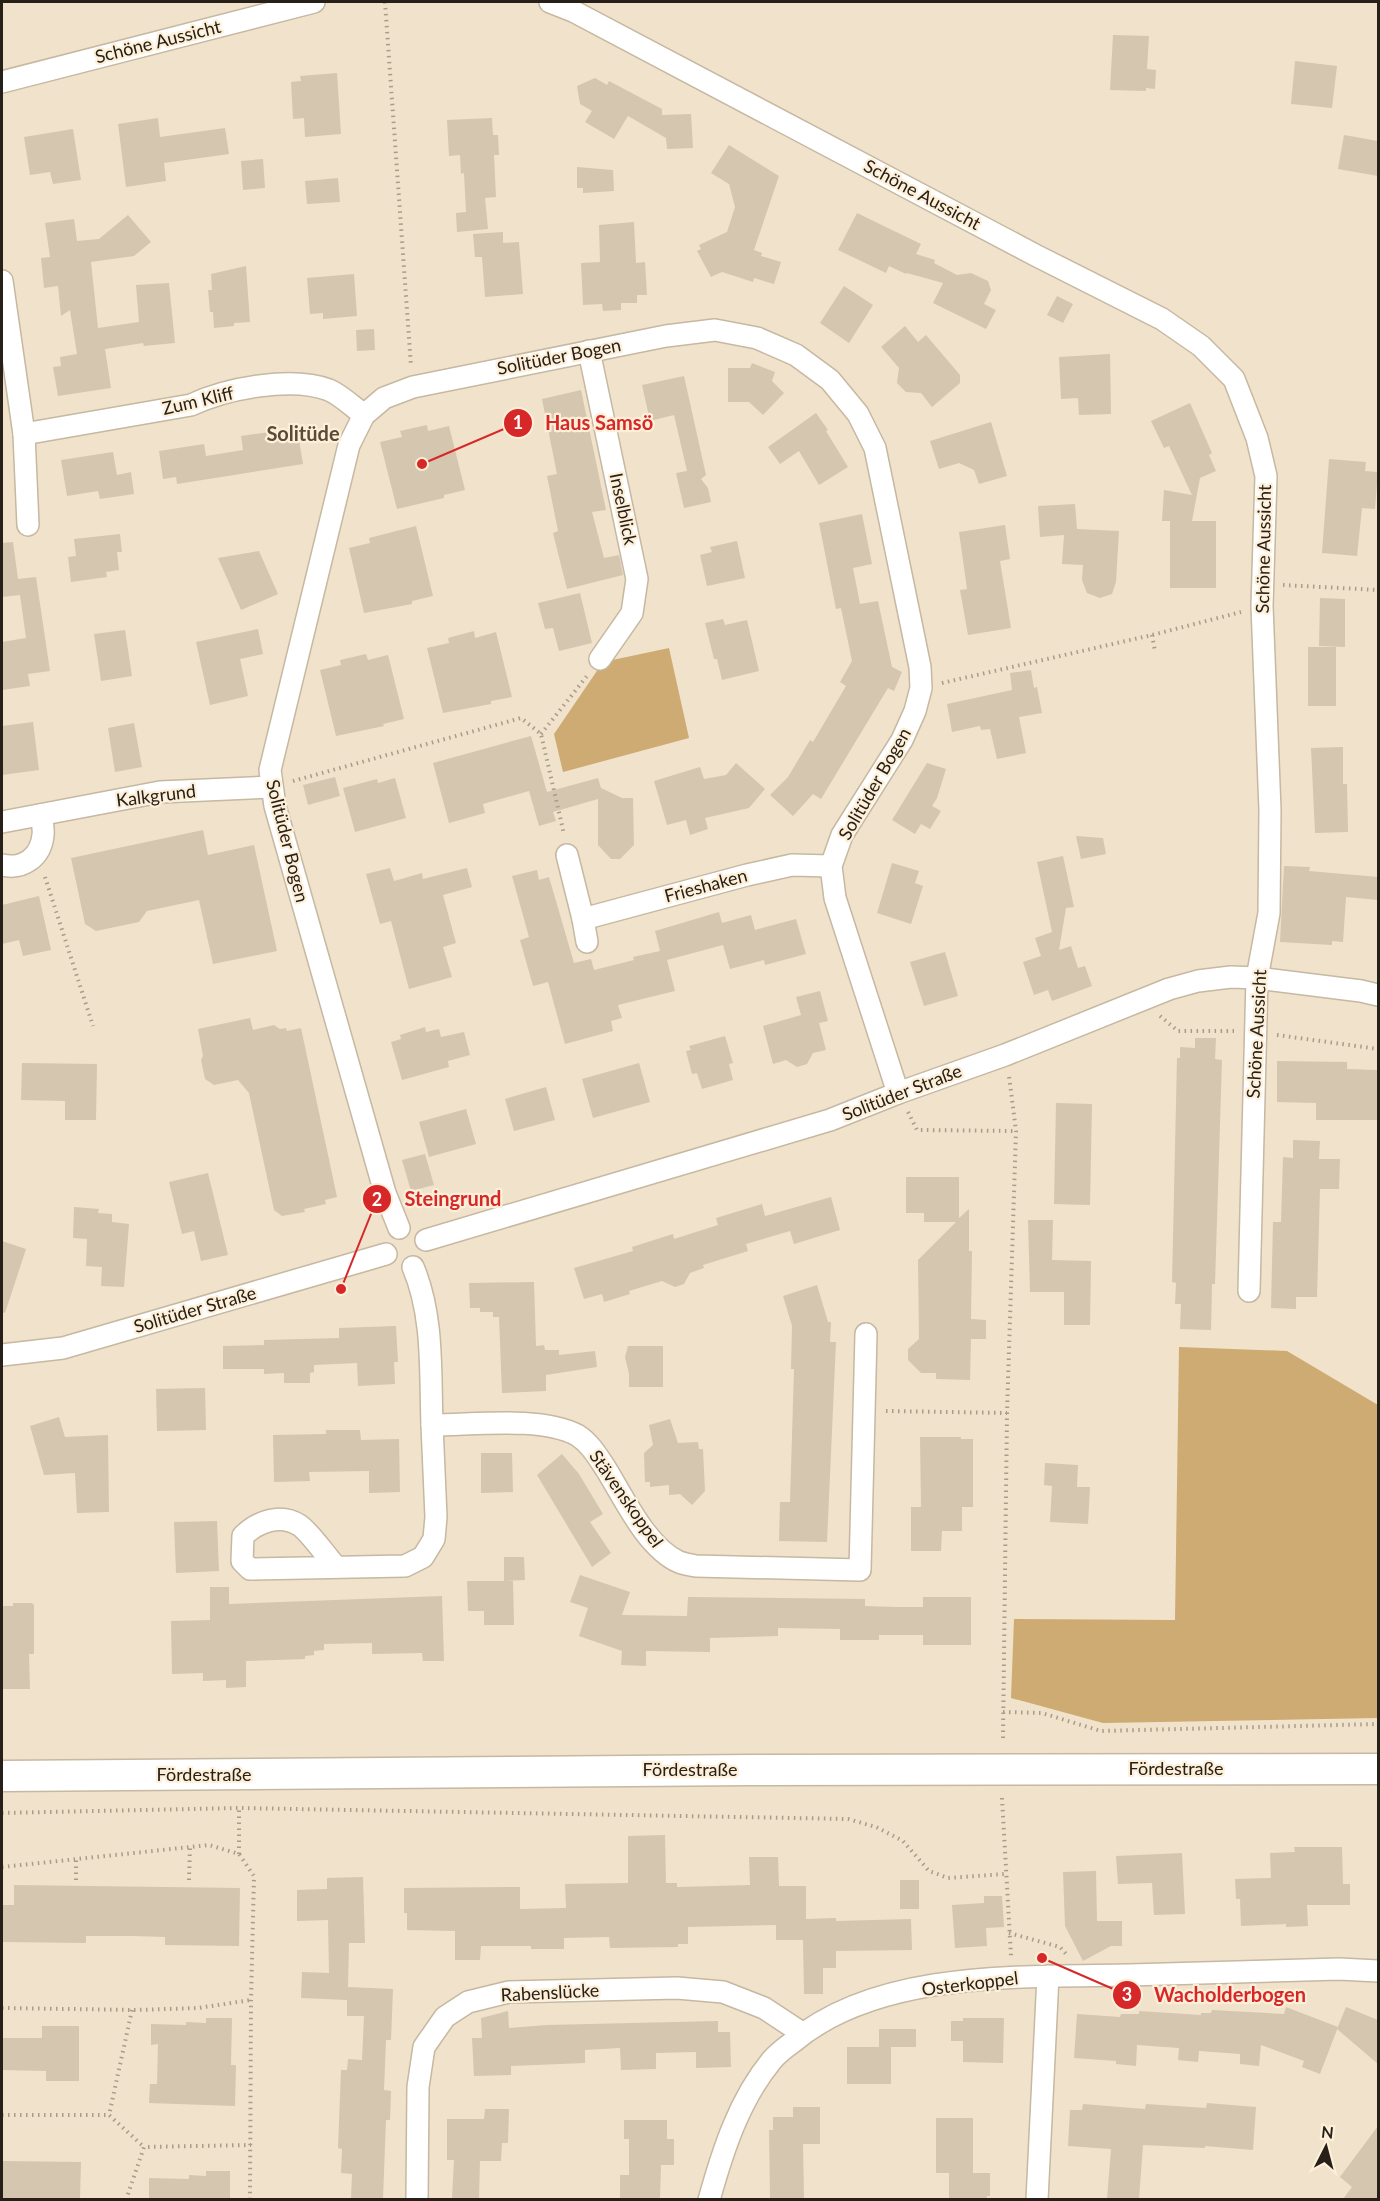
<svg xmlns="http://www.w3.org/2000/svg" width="1380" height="2201" font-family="Lato,sans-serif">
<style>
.green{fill:#cdab72}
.building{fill:#d5c6af}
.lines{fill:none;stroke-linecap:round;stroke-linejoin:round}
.street-casing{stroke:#c6b8a1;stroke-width:24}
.secondary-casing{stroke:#c6b8a1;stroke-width:33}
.path{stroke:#a89c8a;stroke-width:4;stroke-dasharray:1.5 4.5;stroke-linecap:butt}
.street{stroke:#fff;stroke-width:21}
.secondary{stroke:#fff;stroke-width:30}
.labels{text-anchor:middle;stroke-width:4.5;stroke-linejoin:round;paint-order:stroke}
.street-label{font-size:18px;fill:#262018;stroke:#feefd8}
.neighbourhood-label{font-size:20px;font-weight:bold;fill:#584c38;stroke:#feefd8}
.leader{fill:none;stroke:#d62828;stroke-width:2}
.callout-dot{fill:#d62828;stroke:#feefd8;stroke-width:2}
.mark-label{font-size:18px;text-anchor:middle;font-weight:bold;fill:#fff}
.callout-label{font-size:20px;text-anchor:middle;font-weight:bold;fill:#d62828;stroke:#feefd8;stroke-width:4.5;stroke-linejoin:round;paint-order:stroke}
</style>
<rect width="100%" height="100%" fill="#f1e2cb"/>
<g class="green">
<path d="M669,648L689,738L563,772L554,734L603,662Z"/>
<path d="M1179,1347L1287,1351L1378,1405V1718L1103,1723L1011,1698L1014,1619L1175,1620Z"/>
</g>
<g class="building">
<path d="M1113,35L1149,36L1147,69L1156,70L1155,89L1146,88V91L1110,90Z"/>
<path d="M1295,61L1337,66L1332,108L1291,104Z"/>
<path d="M337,73L341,134L305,137L304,118L293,119L291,82L301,81L300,76Z"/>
<path d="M595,78L607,85L609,81L662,109V115L691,114L693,148L667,149L666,138L628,116L614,139L585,122L592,111L580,104L577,86Z"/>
<path d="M158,118L160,137L225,128L229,154L164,163L166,181L126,187L118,124Z"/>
<path d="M492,118L493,135H498L499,155H494L496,197L485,198L488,229L457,232L456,213L466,212L464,173L461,174L460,155L449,156L447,120Z"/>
<path d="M73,129L81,180L53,184L50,172L30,175L24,137Z"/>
<path d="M1344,135L1378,141V176L1338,169Z"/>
<path d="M729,145L779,176L754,250L762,253L761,256L781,262L774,284L754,278L753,282L722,272L711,277L697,251L701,249L699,245L727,232L735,207L729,184L711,173Z"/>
<path d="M263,159L265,188L243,190L241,161Z"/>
<path d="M577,167L613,170L614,191L583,193V188H577Z"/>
<path d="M338,178L340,202L307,204L305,181Z"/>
<path d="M857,213L921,244L916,254L935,260L934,263L957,275L971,273L988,281L991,290L984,304L996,310L986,329L933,303L943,283L907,273L906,274L889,266L886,273L838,250Z"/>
<path d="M128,215L151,242L134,256L91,262L98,328L139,322L136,285L169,283L175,343L144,346L143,343L105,349L111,388L58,396L53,367L61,366L60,357L77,354L70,310L61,316L58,286L44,288L41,258L50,257L45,223L74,219L77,241L99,239Z"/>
<path d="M634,222L636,263L645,262L647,295H637V303H621V310L603,311L602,304L583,305L581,263L600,262L599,225Z"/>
<path d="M503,232V243L519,242L523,294L485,297L482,257H475L473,234Z"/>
<path d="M246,266L250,322L234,323V326L214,328L213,312H210L208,290H212L211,274Z"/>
<path d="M354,274L357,316L323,319V313L310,314L307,278Z"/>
<path d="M844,286L873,305L849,343L820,323Z"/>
<path d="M1057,296L1073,304L1063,323L1047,315Z"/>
<path d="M905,326L918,342L926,335L960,375V383L932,407L921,393L906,392L897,383L899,368L881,347Z"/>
<path d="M374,329L375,350L357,351L356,330Z"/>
<path d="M1110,354L1111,414L1079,415L1078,398L1061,399L1059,357Z"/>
<path d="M752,363L775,372L772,381L784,393L763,415L749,402H728V368H750Z"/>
<path d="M684,376L706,475L701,479L708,488L711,502L684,508L676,473L687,471L674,415L650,421L642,385Z"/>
<path d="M581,390L606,510L592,512L604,558L619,555L623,575L567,589L553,533L558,531L547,476L557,474L542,399Z"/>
<path d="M1190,403L1212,453L1209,455L1216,471L1200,478L1192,521H1216V588H1170V521H1162L1164,490L1192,495L1169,446L1164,448L1151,421Z"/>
<path d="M816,413L828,430L826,431L848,467L819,485L799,451L780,464L768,447Z"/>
<path d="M991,422L1007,476L979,484L974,470L959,463L939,469L930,441Z"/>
<path d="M427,425L428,431L449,426L465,490L444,495V498L397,509L380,442L402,437L400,431Z"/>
<path d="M297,428L303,464L177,484L176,477L163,479L159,451L204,444L206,456L243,450L241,436Z"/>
<path d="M113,452L117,475L131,472L134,494L100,499L98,491L67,496L61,460Z"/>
<path d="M1329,459L1366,462L1365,471L1378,472L1375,509L1362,508L1357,556L1322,553Z"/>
<path d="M1075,504L1077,529L1119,531L1116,582L1112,594L1100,598L1087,593L1082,580L1083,565L1062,564L1064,535L1040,537L1038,506Z"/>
<path d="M862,514L872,564L853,568L860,604L878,601L892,667L902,672L894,691L888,688L821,799L813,794L793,816L770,795L788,777L810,740L813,742L846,686L840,682L852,661L841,608L836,609L819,523Z"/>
<path d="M1005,525L1010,559L1000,561L1011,628L968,635L960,590L967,589L959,532Z"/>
<path d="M416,526L433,596L412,601V604L364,613L349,548L370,543L369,538Z"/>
<path d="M120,534L122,552H117L119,570L106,572L107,577L71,582L68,557L76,556L74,539Z"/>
<path d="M737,541L745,578L707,586L700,555L712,552L710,547Z"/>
<path d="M13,542L18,579L36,577L50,671L28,674L30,686L2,690V642L26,638L20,595L2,597V543Z"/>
<path d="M259,551L278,594L241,610L218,558Z"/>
<path d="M580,593L592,643L559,651L553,628L545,629L538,603Z"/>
<path d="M1320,598L1345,599V647L1319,646Z"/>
<path d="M723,619L725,625L747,620L759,671L722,680L717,659H714L705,623Z"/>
<path d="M258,629L263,654L240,659L248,696L210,705L196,642Z"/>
<path d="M125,630L132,676L101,681L94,634Z"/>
<path d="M474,631L475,638L496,632L512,697L491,701V704L443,713L427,648L449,643L448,638Z"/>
<rect x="1308" y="647" width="28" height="59"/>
<path d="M366,654L368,660L388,655L404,719L383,724L384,726L336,736L320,670L341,665L340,660Z"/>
<path d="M1031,670L1034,688L1037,687L1042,713L1019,717L1026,753L997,759L990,729L981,730L980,726L952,732L947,704L1012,690L1010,673Z"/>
<path d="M33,722L39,770L2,775V726Z"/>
<path d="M134,723L142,767L115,772L108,728Z"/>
<path d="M531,736L547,792L598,778L601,788L622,798H633L634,845L620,859H611L598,845V799L553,812L556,821L539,826L529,791L483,804L485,813L449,823L433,763Z"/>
<path d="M1343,747V784H1347L1348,832L1315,833L1311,748Z"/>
<path d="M736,763L765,789L749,808L705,818L708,829L690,835L686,820L667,825L654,781L700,767L704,779L726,775Z"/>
<path d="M927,763L946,769L937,798L932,806L941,811L930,829L921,824L915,834L892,820Z"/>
<path d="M335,777L340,796L308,805L303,785Z"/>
<path d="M395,778L406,818L355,832L343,788L377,779L378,783Z"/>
<path d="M203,830L208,855L254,845L277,951L213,964L199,900L147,911L139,922L96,931L85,924L71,858Z"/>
<path d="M1076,836L1103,838L1106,854L1081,859Z"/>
<path d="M1063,856L1074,907L1066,908L1059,950L1071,946L1078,968L1085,966L1092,986L1052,1001L1048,990L1034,995L1023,962L1041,956L1035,938L1052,932L1037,862Z"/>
<path d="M892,863L919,871L915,883L923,886L911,924L877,913Z"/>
<path d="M1284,866L1310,867L1309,871L1378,877V900L1346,897L1343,942L1332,941V945L1280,942Z"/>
<path d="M390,868L394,881L422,873L423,879L467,868L472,887L443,895L456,943L443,947L452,977L409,989L391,921L380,924L366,874Z"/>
<path d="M537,870L539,880L549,877L574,963L591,959L594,970L634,960L633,957L660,951L655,931L719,912L722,923L751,915L755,930L796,919L806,954L765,965L764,960L730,969L723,945L667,960L675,991L618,1005L622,1018L611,1021L613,1031L565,1044L548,982L533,986L520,940L529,937L512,876Z"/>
<path d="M39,896L51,950L23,956L19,940L2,944V905Z"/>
<path d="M945,952L958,996L924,1006L910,962Z"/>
<path d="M820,991L828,1021L819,1023L826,1050L813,1053L807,1064L797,1067L786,1060L773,1064L763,1026L801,1015L796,997Z"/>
<path d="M250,1018L253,1030L274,1025L280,1029L286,1028L287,1031L301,1028L337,1197L325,1200L326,1204L304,1209L305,1212L282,1216L274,1210L249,1093L238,1080L214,1085L205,1079L201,1060L203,1056L198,1029Z"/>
<path d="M425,1027L426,1032L439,1029L441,1037L464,1032L470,1055L448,1061L449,1067L402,1080L391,1042L401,1039L400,1035Z"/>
<path d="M725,1036L733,1063L729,1064L733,1080L702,1089L697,1073L692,1074L686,1051L691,1050L689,1046Z"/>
<path d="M1195,1038H1216L1215,1059L1222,1060L1215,1284H1212L1211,1330L1180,1329L1181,1304H1175L1176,1283L1172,1282L1177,1058H1180V1047L1195,1048Z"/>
<path d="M1277,1061L1347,1062V1069L1378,1070V1120H1316V1103L1277,1102Z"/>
<path d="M22,1063L97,1064L96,1120H65V1101L21,1100Z"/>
<path d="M639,1063L650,1102L593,1118L582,1079Z"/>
<path d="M546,1087L555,1120L514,1131L505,1099Z"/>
<path d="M1056,1103L1092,1104L1090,1205L1054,1204Z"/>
<path d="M466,1109L476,1144L429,1157L419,1122Z"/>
<path d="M1293,1140L1320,1141L1319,1159H1340L1339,1189H1320L1317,1297H1296V1309L1271,1308L1273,1222H1281L1283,1157L1293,1158Z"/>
<path d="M425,1154L434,1185L411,1191L402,1160Z"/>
<path d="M208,1173L228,1255L201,1261L194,1231L182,1234L169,1182Z"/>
<path d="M906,1177H959V1218L969,1209V1251H972L971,1319L986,1320V1339H971L970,1380L936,1379V1373H921L908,1360V1349L919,1339L918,1260L956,1222H924V1213H906Z"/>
<path d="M831,1197L840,1230L794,1244L790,1231L746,1244L748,1251L703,1265L704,1268L690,1273L684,1284L675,1287L662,1281L629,1291L630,1294L604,1302L602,1294L584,1299L574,1268L633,1251L632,1247L673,1234L674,1239L718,1225L716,1218L762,1204L765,1216Z"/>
<path d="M74,1207L99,1209L98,1213L112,1214V1222L129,1224L124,1287L101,1286L102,1267L86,1266L87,1239L73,1238Z"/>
<path d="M1028,1220H1053L1052,1260L1091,1261L1090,1325H1064V1292H1030Z"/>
<path d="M2,1241L26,1249L5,1313L2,1312Z"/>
<path d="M534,1282L536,1346L544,1345L545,1350H559V1355L595,1351L597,1367L546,1375V1391L502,1393L499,1317H493V1312H480V1308H470L469,1283Z"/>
<path d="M817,1285L828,1322H831L830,1342H836L827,1542L779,1541L780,1502H790L794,1369H791L792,1326L783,1296Z"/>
<path d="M396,1326L398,1362H394L395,1384L358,1386L357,1363L314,1365V1372L310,1373V1383H284V1373L264,1374V1369H223V1346L264,1345V1340L339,1338V1328Z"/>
<path d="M628,1346H663V1387H629V1374L625,1357Z"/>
<path d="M205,1388L206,1430L157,1431L156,1389Z"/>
<path d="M59,1417L65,1437L108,1435L109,1512L77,1513L75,1473L44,1475L30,1426Z"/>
<path d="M670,1419L678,1443L698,1442L699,1449H703L705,1491L692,1505L680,1494L669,1495V1485L650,1487V1482H645L644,1453L653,1445L649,1425Z"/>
<path d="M326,1430H360L361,1440L399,1439L400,1492L369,1493V1471L309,1472L310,1481L274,1482L273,1435L326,1434Z"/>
<path d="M920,1437H961V1439H973V1507H962V1531H942L941,1551H911V1507H921Z"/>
<path d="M481,1453H512L513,1492L481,1493Z"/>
<path d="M562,1454L579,1474L603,1514L590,1522L611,1553L592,1567L537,1475Z"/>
<path d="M1045,1463L1078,1465L1077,1487H1090L1088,1524L1050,1522L1052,1486L1044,1485Z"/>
<path d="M217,1521L219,1571L176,1573L174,1522Z"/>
<path d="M504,1557H524L525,1580L504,1581Z"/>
<path d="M580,1575L630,1592L622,1615L687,1616L688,1597L865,1599V1606L897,1607H923V1597H971V1645H923V1635H879V1640H840V1629L778,1628V1636L710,1638V1652L646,1651V1666L621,1665L622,1651L579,1636L588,1608L570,1602Z"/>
<path d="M467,1581H513L514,1625H484V1611H468Z"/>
<path d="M210,1587H229V1604L442,1596L444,1661H423L422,1653L372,1654V1643L324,1644V1650L314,1651V1655L305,1656V1659L246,1661V1687L226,1688V1680L203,1681V1673L172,1674L171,1621L210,1620Z"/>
<path d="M13,1603H32L34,1605V1654H29L30,1689H2V1606H13Z"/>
<path d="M665,1835L666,1883H677V1887L750,1885L749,1857H778L779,1886H806V1919L836,1918V1921L911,1919L912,1950L836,1951V1968H823V1994H804L803,1940H776V1925L688,1927V1944H678V1947L610,1948L609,1937L564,1938V1949H531V1946H481L480,1960H455V1931L407,1930V1913H404V1888L520,1887V1909L566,1908L565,1884L628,1883V1836Z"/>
<path d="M1294,1847H1342L1343,1884H1350V1905H1307L1308,1926L1286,1927V1924L1241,1926L1240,1899H1236L1235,1879L1271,1878L1270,1853L1295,1852Z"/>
<path d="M1182,1853L1185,1914L1154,1915L1152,1883L1118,1884L1116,1856Z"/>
<path d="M1096,1871L1097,1921H1122V1946H1111L1083,1961L1065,1926L1063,1872Z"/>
<path d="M363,1877L365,1943H349L348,1987L393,1989L391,2040H386L384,2090L391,2091L390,2120H386L383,2199H351L352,2174L341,2173L342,2149L338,2148L341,2070H347L348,2059L362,2060L364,2016H347V2000L301,1998L302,1972L329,1973L328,1920L297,1921V1890L327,1889V1878Z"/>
<rect x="900" y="1880" width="19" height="29"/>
<path d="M14,1885L240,1888L239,1946L165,1945V1937L133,1936H86V1943L2,1942V1905H14Z"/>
<path d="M984,1896H1002L1004,1927L986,1928L987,1946L955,1948L952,1905L984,1903Z"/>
<path d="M1286,2007L1338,2027L1320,2074L1302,2067L1304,2061L1261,2045L1259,2066L1240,2064V2054L1199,2051L1198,2062L1178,2060L1179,2048L1137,2045L1136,2066L1116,2064V2061L1074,2058L1077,2014L1120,2017L1121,2014H1139V2011L1201,2015V2013H1211L1212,2010L1284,2014Z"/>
<path d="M1346,2007L1378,2020V2064L1337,2029Z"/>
<path d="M508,2011L509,2028L546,2025L718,2021V2032H730L731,2067L696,2068V2052L656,2053V2069L621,2070L620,2048L585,2050V2063L511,2066V2075L474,2076L472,2038H482L481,2018Z"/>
<path d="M206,2018H232L231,2065H236L235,2106L149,2103L150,2084H157L158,2044L151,2045V2024L186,2025V2022L206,2023Z"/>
<path d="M963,2018H1004L1003,2063L963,2062V2041H951V2021H963Z"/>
<path d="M42,2026H79V2081H46V2071L2,2070V2038H42Z"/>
<path d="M879,2029H916V2047H891V2084H847V2047H879Z"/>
<path d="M1207,2103L1256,2107L1253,2150L1205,2146V2148L1143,2145L1139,2199H1107L1111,2149L1068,2146L1070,2110H1082L1083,2104L1145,2109L1146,2104L1206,2108Z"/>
<path d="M793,2107H820V2144H803L804,2199H770L769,2130H773V2117H793Z"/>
<path d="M485,2109H509L508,2143H502L501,2161H480L479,2199L452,2198L454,2160H447V2119H484Z"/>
<path d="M936,2118H973V2173H990V2196H987V2199H949V2173H936Z"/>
<path d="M624,2120H667V2139H674V2165H661L660,2199H620V2175H629V2139H624Z"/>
<path d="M1378,2126V2199H1343L1352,2187L1340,2177Z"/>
<path d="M2,2161L81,2162L80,2199H2Z"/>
<path d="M206,2171H230V2199L149,2198V2178L189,2179V2175L206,2176Z"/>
</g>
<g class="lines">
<g class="street-casing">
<g id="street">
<path d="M550,2L573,11L1037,256L1162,319L1201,346L1234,379L1257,438L1266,476L1262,606L1270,810L1269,913L1257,978L1249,1291"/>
<path d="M2,82L314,2"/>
<path d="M2,281L24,434L28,525"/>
<path d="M589,351L637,579L632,613L600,659"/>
<path d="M24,434L191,405C227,388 292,376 329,390C341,395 353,407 364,415"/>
<path d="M2,822L160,792L272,787"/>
<path d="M567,855L583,919L587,942"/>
<path d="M2,865C23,870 41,857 43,835C44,829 42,822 41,815"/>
<path d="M583,919L747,875L792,865L831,866"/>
<path d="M399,1228L385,1193L275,806L270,770L349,445L364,415L384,398L413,387L666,336L715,330L757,338L796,355L830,380L858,414L875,448L920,667L921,688L915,711L902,740L842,835L831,866L835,898L898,1093"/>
<path d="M426,1240L830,1120L898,1093L1005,1055L1169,989L1198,981L1231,977L1257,978L1361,991L1378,995"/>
<path d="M413,1267C434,1316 430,1373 432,1425C474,1425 540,1416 577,1435C590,1443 598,1457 606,1469C624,1498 647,1548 679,1562C684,1564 691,1565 696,1566L860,1570L866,1334"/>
<path d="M2,1355L63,1348L386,1254"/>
<path d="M336,1567C327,1557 309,1531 299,1525C280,1513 257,1522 243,1536L242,1561L250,1569L405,1566L423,1557L434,1539L436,1517L432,1425"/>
<path d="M417,2200L418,2087L424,2047L445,2017L468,2002L509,1992L677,1988L723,1992L764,2008L802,2033"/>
<path d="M709,2200C723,2150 739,2100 772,2060C778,2053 786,2047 793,2042C878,1970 1024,1977 1129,1975C1199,1973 1269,1971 1339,1969L1378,1971"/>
<path d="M1037,2200L1048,1976"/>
</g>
</g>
<g class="secondary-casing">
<path id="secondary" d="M2,1776L751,1770L1378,1769"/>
</g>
<g class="path">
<path d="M385,2L411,366"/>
<path d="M1283,585L1378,590"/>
<path d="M1152,635L1155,651"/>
<path d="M942,683L1152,635L1241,612"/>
<path d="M541,734L587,676"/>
<path d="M293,781L521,718L541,734L564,834"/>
<path d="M45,877L93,1026"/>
<path d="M1160,1016L1178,1031H1234"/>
<path d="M1277,1035L1378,1049"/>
<path d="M908,1112L917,1130L1016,1131"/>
<path d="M886,1411L1007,1413"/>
<path d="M1003,1712L1042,1713L1101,1731L1378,1724"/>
<path d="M1003,1738L1007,1413L1016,1131L1009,1076"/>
<path d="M1002,1798L1011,1956"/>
<path d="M2,1813L239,1808L848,1819L876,1827L903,1841L929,1871L948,1878L1005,1874"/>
<path d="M239,1854V1806"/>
<path d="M2,1867L209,1845L239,1854L254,1876L251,2000L250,2200"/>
<path d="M76,1880V1859"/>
<path d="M189,1880L190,1847"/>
<path d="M1009,1933L1060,1947L1066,1954"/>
<path d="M2,2008L136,2010L198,2008L251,2000"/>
<path d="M132,2010L109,2115L144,2147"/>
<path d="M2,2115H109"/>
<path d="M126,2200L144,2147L251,2145"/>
</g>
<use href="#street" class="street"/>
<use href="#secondary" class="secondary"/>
</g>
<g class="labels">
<g class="street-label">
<text transform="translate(158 42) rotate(-14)" y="6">Schöne Aussicht</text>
<text transform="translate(922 195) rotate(28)" y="6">Schöne Aussicht</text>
<text transform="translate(559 357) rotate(-11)" y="6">Solitüder Bogen</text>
<text transform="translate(198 401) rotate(-13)" y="6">Zum Kliff</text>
<text transform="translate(623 509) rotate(78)" y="6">Inselblick</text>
<text transform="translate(1264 549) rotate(-89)" y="6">Schöne Aussicht</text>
<text transform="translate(875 784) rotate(-60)" y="6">Solitüder Bogen</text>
<text transform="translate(156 796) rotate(-7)" y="6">Kalkgrund</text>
<text transform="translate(287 841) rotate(76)" y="6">Solitüder Bogen</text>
<text transform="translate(706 886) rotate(-15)" y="6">Frieshaken</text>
<text transform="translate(1257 1034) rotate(-87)" y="6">Schöne Aussicht</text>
<text transform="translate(902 1093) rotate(-21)" y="6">Solitüder Straße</text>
<text transform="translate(195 1310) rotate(-16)" y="6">Solitüder Straße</text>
<text transform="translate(626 1499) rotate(55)" y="6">Stävenskoppel</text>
<text x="1176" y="1775">Fördestraße</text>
<text x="690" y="1776">Fördestraße</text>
<text x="204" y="1781">Fördestraße</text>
<text transform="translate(970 1984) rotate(-7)" y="6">Osterkoppel</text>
<text transform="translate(550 1993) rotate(-3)" y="6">Rabenslücke</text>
</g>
<g class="neighbourhood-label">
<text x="303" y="441">Solitüde</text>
</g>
</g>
<path class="leader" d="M422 464L518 423M341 1289L377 1199M1042 1958L1127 1995"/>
<g class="callout-dot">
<circle cx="422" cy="464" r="6"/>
<circle cx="341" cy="1289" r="6"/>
<circle cx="1042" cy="1958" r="6"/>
<circle cx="518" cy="423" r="15"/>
<circle cx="377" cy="1199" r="15"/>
<circle cx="1127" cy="1995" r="15"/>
</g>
<g class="mark-label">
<text x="518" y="429">1</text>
<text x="377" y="1206">2</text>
<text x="1127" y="2001">3</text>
</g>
<g class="callout-label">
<text x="599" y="430">Haus Samsö</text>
<text x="453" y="1206">Steingrund</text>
<text x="1230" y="2002">Wacholderbogen</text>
</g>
<rect width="1380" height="2201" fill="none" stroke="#262018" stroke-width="6"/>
<g transform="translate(1326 2147) rotate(6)" stroke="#feefd8" stroke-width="4.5" paint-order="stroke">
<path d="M0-4.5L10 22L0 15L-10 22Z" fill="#262018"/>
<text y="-9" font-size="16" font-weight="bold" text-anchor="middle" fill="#262018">N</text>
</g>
</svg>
